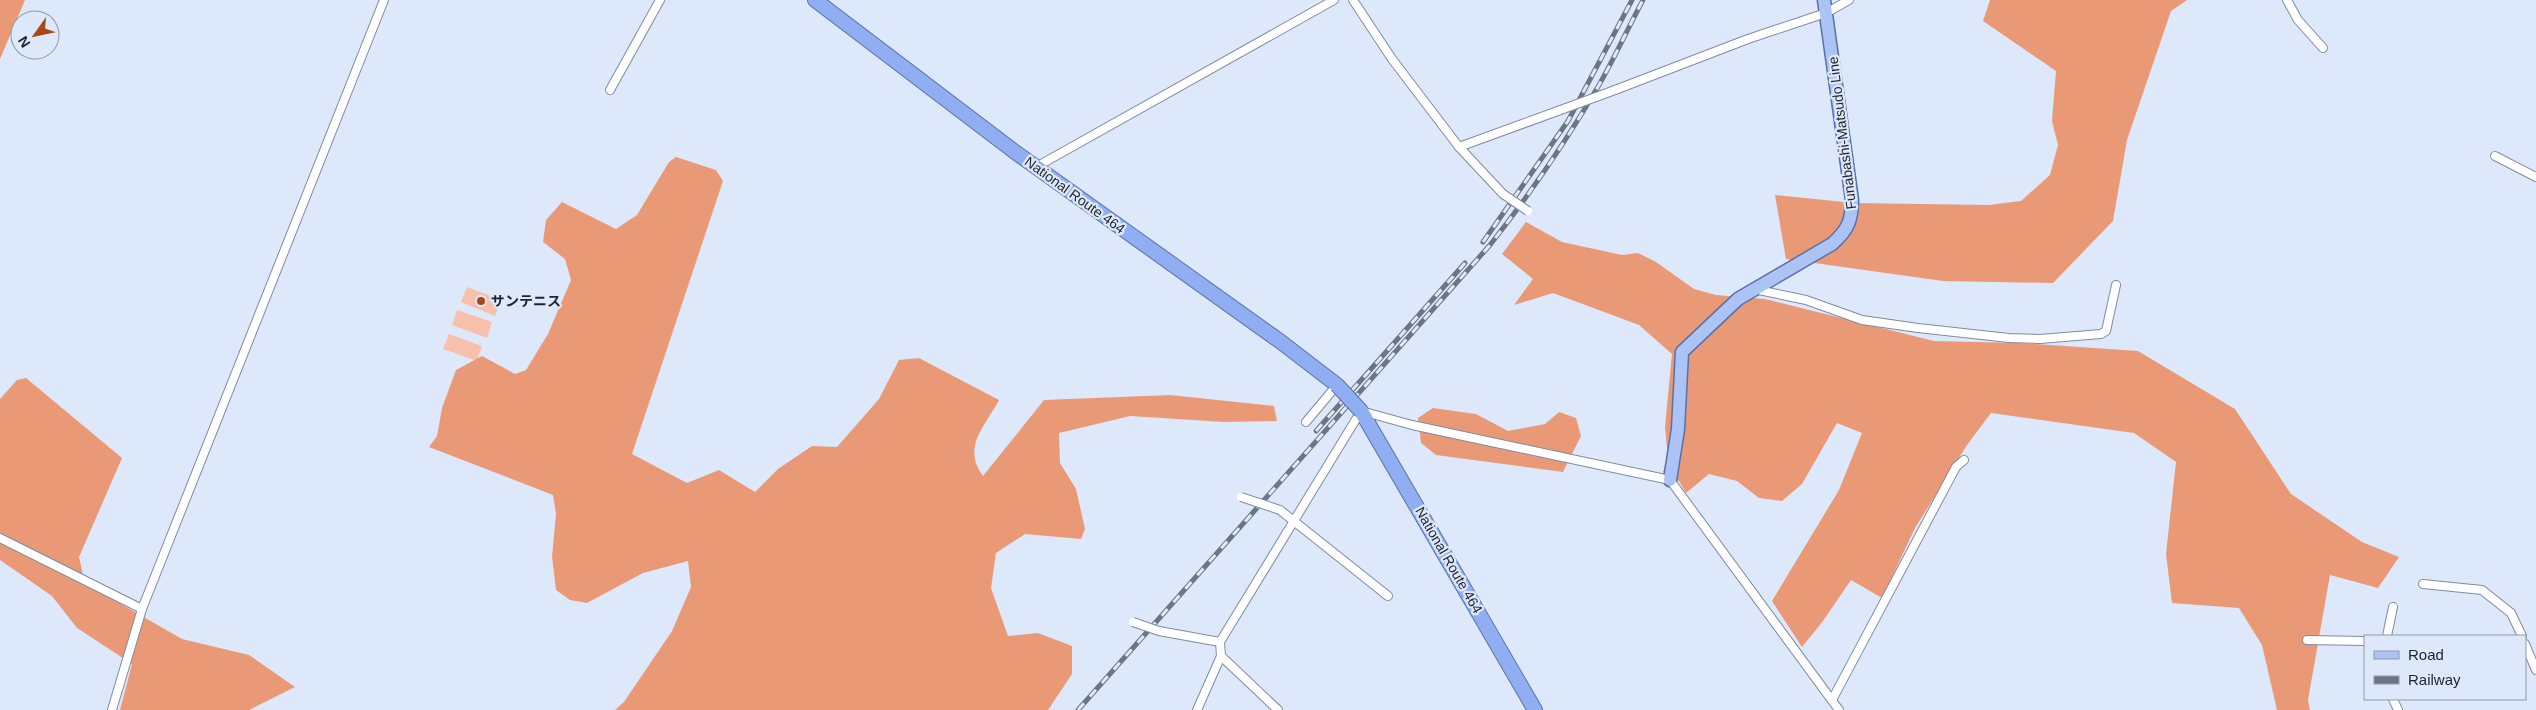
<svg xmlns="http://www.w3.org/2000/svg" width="2536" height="710" font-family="Arial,'Noto Sans JP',sans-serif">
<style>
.green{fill:#f7c0aa}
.forest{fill:#ea9977}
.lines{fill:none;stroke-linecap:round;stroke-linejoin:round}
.minor-casing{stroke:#808ba0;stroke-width:10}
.primary-casing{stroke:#5771aa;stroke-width:15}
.trunk-casing{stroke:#5771aa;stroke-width:16}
.minor{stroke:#fff;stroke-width:8}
.primary{stroke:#acc3f5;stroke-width:12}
.trunk{stroke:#90aff2;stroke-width:14}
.rail-casing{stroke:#6e7582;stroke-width:5}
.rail{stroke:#dee8fb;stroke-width:3;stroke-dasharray:9;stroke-linecap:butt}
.minor-bridge-casing{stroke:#808ba0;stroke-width:10;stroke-linecap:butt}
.trunk-bridge-casing{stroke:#5771aa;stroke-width:16;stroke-linecap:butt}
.minor-bridge{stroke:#fff;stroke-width:8}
.trunk-bridge{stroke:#90aff2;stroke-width:14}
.poi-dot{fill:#aa4613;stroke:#dee8fb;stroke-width:2}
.labels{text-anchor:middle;stroke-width:4.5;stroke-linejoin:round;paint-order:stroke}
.street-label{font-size:14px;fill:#1e222a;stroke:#dee8fb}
.poi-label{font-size:14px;font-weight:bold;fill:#1e222a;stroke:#dee8fb;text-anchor:start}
</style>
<rect width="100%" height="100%" fill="#dee8fb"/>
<g class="green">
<path d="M467,287L501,300L495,316L461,302Z"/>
<path d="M457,310L492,322L487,338L452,325Z"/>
<path d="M449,334L482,346L477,361L443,349Z"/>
</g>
<g class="forest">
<path d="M0,0H25L0,59Z"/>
<path d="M1990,0H2187L2171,11L2127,140L2113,221L2053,283L1943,281L1786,259L1775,195L1854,203L1989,205L2021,201L2050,175L2058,145L2052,121L2056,71L1983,21Z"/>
<path d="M676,157L716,170L723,181L632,454L687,483L719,470L755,492L778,469L812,446L837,447L879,399L899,360L919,358L999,400C984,428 962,447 983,476L1044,400L1170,395L1274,406L1277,421L1224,422L1130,416L1059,433L1060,463L1076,489L1085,529L1081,539L1025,534L996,553L991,588L1008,636L1038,633L1072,646V674L1048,710H615L624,702L672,631L691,587L688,561L643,573L587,603L570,600L556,590L552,557L556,514L553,495L429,447L437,436L442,408L456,370L482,356L515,374L526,370L548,334L571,280L565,259L543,242L546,220L562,202L616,229L637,215L669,162Z"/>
<path d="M1526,222L1562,242L1622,255L1638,253L1656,262L1694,289L1716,295L1765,299L1934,341L2019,343L2138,351L2235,409L2291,494L2362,542L2399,557L2378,588L2330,575L2308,700L2310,710H2277L2262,645L2239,608L2172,603L2166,554L2176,462L2134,433L1991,413L1967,445L1915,528L1882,598L1851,580L1823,621L1802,647L1772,601L1839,490L1862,433L1837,423L1802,484L1782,501L1759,498L1737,481L1709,474L1686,493L1679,481L1663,472L1668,459L1665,427L1672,354L1639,325L1553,293L1514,305L1533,279L1502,254Z"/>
<path d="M26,378L122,458L79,557L83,575L114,600L182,639L249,655L295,687L249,710H120L132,664L77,628L52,596L0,560V399L17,380Z"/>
<path d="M1433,408L1476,414L1508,431L1545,424L1559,412L1576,418L1581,436L1563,472L1436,455L1421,443L1418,418Z"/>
</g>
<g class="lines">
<g class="minor-casing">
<g id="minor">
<path d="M1353,0L1392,59L1459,147L1566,108"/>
<path d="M2287,0L2298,20L2323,48"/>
<path d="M610,90L660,0"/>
<path d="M1615,90L1748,39L1826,13L1849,0"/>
<path d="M1459,147L1503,194"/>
<path d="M2495,156L2536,177"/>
<path d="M1036,167L1334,0"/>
<path d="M1754,289L1806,300L1862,320L1918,328L2009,338L2040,339L2101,334L2106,331L2116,285"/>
<path d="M1306,422L1337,385"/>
<path d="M1280,510L1388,596"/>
<path d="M0,538L142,609"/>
<path d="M2423,584L2482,590L2511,613L2522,636"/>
<path d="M1159,631L1220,642L1361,411L1412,425L1670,480L1839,710"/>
<path d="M2387,636L2393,607"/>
<path d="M2307,640L2365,641"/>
<path d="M2525,644L2536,670"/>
<path d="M1221,656L1278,710"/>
<path d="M2393,699L2398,710"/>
<path d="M1832,700L1956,467L1964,460"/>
<path d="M112,710L142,609L384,0"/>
<path d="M1197,710L1221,656L1220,642"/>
</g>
</g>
<g class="primary-casing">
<path id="primary" d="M1670,480L1678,429L1682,352L1738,299L1832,244C1848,230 1852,220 1852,200L1824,0"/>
</g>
<g class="trunk-casing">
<g id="trunk">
<path d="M815,0L1015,152L1281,342L1337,385"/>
<path d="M1361,411L1535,710"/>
</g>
</g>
<use href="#minor" class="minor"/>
<use href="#primary" class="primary"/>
<use href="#trunk" class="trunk"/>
<g class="rail-casing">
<g id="rail">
<path d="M1483,242L1568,121L1632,0"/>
<path d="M1316,431L1465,263"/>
<path d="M1078,710L1490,245C1530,194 1567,140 1599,85C1615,57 1628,28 1643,0"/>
</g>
</g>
<use href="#rail" class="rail"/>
<g class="minor-bridge-casing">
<g id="minor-bridge">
<path d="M1566,108L1615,90"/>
<path d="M1503,194L1528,211"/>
<path d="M1241,497L1280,510"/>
<path d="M1133,622L1159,631"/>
</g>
</g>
<g class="trunk-bridge-casing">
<path id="trunk-bridge" d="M1337,385L1361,411"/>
</g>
<use href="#minor-bridge" class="minor-bridge"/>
<use href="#trunk-bridge" class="trunk-bridge"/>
</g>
<circle class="poi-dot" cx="481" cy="301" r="5"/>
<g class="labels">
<g class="street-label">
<text transform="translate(1842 133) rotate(-97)" y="5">Funabashi-Matsudo Line</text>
<text transform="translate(1075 195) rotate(36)" y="5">National Route 464</text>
<text transform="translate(1449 560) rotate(60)" y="5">National Route 464</text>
</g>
<g class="poi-label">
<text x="491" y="306">サンテニス</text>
</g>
</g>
<rect x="2364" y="635" width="162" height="65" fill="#dee8fb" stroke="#9199a7"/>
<rect x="2374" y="651" width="25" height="8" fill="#acc3f5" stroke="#9199a7"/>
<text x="2408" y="660" font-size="15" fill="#1e222a">Road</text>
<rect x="2374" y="676" width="25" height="8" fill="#6e7582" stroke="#9199a7"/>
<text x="2408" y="685" font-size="15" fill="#1e222a">Railway</text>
<g transform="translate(35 35) rotate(237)"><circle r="24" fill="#dee8fb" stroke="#9199a7"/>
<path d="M0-4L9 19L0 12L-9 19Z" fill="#aa4613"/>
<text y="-8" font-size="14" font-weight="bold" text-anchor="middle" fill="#1e222a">N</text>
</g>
</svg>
